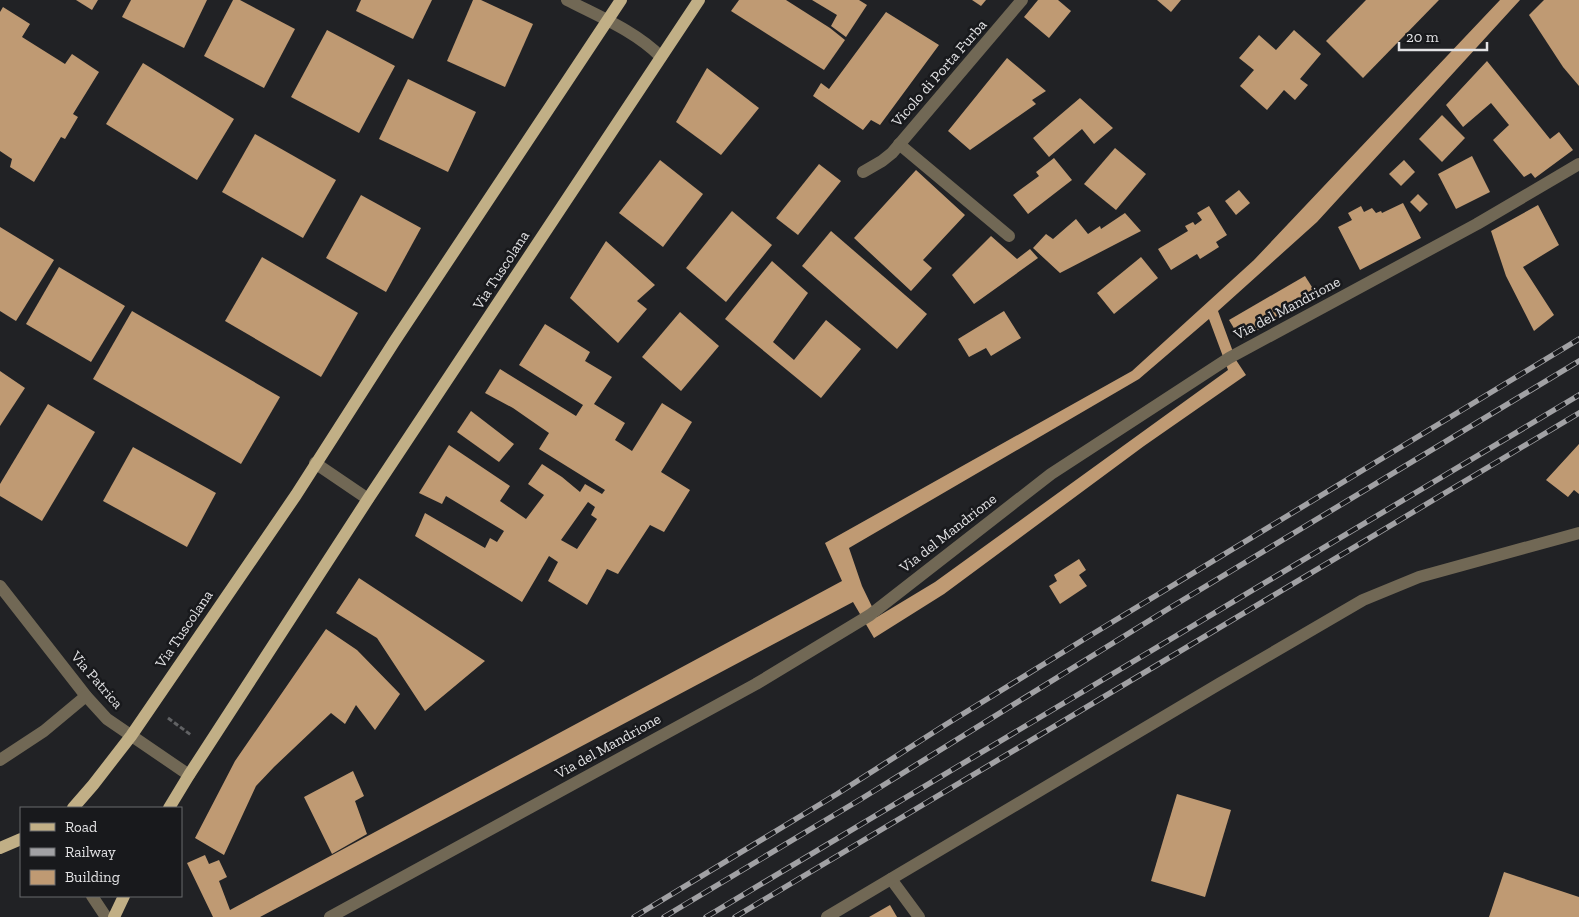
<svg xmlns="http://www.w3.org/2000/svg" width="1579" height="917" font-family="'Zilla Slab',serif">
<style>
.building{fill:#bf9a73;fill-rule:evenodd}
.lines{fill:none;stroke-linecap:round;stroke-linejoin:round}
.path{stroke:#616264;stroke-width:3;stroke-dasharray:5 2.5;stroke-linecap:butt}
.minor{stroke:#716855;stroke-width:12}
.major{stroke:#c1af86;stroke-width:12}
.rail-casing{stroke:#a1a1a4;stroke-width:5.5}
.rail{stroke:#18191c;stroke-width:4;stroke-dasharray:11;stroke-linecap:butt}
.labels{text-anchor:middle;stroke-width:5;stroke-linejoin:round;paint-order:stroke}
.street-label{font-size:15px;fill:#e3e3e5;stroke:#18191c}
</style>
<rect width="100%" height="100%" fill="#212225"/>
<g class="building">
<path d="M76,0H98L92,10Z"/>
<path d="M131,0H207L184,48L122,17Z"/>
<path d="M233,0H240L295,29L264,88L204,56Z"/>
<path d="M361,0H432L413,39L356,11Z"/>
<path d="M473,0H481L533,24L505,87L447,61Z"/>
<path d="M739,0H786L830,28L845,40L824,70L731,11Z"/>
<path d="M812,0H859L867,5L846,37L831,26L837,15Z"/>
<path d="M972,0H986L981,6Z"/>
<path d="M1038,0H1058L1071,11L1049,38L1024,17Z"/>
<path d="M1157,0H1181L1171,12Z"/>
<path d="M1366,0H1439L1363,78L1326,41Z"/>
<path d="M1500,0H1520L1317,222L1218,311L1236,360L1246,375L1144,446L944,594L874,638L853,602L260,917H213L187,863L205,855L209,864L219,860L227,877L219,881L230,910L842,581L825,543L1132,371L1254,260ZM1209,319L1228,370L935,582L877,617L862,586L849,548L1139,379Z"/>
<path d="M1544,0H1579V86L1563,67L1529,15Z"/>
<path d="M3,7L30,24L22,37L65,64L72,54L99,72L73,114L78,117L65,139L61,137L34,182L10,167L12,159L0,151V12Z"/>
<path d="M886,12L939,45L880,125L871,120L863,130L813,96L821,83L829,89Z"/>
<path d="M327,30L395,66L359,133L291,97Z"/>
<path d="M1294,30L1321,54L1300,79L1308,85L1295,100L1284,90L1267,110L1240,86L1254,70L1239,58L1259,35L1276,50Z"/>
<path d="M1007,58L1046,91L1032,100L1036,104L970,150L948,131Z"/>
<path d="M1487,61L1550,139L1559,132L1573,150L1535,178L1531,173L1524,177L1493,140L1509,125L1491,103L1463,127L1446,105Z"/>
<path d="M143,63L234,119L197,180L106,124Z"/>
<path d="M707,68L759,108L721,155L676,122Z"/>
<path d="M408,79L476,112L448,172L379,139Z"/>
<path d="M1080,98L1113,128L1094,144L1082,129L1049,157L1033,138Z"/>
<path d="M1442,115L1465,138L1442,162L1419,139Z"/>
<path d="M255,134L336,180L303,238L222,192Z"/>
<path d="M1115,148L1146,174L1116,210L1084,184Z"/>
<path d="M1472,156L1490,192L1456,209L1438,174Z"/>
<path d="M1054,158L1072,180L1028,214L1013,195L1039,176L1036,172Z"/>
<path d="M660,160L703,194L663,247L619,213Z"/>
<path d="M1404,160L1415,172L1401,186L1389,174Z"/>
<path d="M819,164L841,181L798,235L776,218Z"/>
<path d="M916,170L965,215L923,260L932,268L911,291L854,238Z"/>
<path d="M1239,190L1250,203L1236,215L1225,201Z"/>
<path d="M1418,194L1428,204L1420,212L1410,202Z"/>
<path d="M361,195L421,228L386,292L326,258Z"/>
<path d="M1403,203L1421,238L1360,270L1338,227L1352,220L1348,213L1361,206L1364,212L1372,208L1376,213L1381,211L1382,213Z"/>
<path d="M1538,205L1559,245L1523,267L1554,315L1534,331L1506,276L1491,231Z"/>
<path d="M1209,206L1227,235L1216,242L1219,247L1200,259L1197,254L1171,270L1158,249L1188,231L1185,226L1193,222L1195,225L1202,220L1197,213Z"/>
<path d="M732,211L772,245L726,302L686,268Z"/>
<path d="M1125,213L1141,231L1060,273L1033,248L1046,234L1053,239L1076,219L1088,234L1100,226L1101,229Z"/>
<path d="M0,227L54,260L16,321L0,311Z"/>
<path d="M831,231L927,314L897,349L802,266Z"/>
<path d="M991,236L1017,259L1030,249L1038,258L974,304L952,275Z"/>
<path d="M606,241L655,285L637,301L647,309L618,343L570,298Z"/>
<path d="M262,257L358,313L321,377L225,321Z"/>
<path d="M1141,257L1158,278L1114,314L1097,293Z"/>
<path d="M772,261L808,293L773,342L794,360L826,320L861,349L821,398L725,319Z"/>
<path d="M59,267L125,306L91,362L26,324Z"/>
<path d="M1305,276L1317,295L1241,340L1229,320Z"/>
<path d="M132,311L280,397L241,464L93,379Z"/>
<path d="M1004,311L1021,338L991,356L986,348L969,357L958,339Z"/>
<path d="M680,312L719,346L681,391L642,357Z"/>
<path d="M545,324L590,352L585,361L612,377L594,404L625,423L615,440L632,451L662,403L692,422L661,472L690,490L664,532L650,525L618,574L607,569L587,605L548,581L558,562L549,556L522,602L415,536L425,513L485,548L490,538L497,542L504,531L446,496L442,504L419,493L449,445L510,486L500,501L526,519L544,495L528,484L542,464L562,477L580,492L585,484L602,494L605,490L539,449L549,433L513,408L485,393L500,369L576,416L583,405L519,365ZM588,502L595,507L591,515L597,519L577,549L561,540Z"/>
<path d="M0,371L25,388L0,426Z"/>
<path d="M48,404L95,432L42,521L0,496V484Z"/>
<path d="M471,411L514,444L499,462L457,432Z"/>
<path d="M1579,444V494L1574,490L1568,497L1546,480Z"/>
<path d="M133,447L216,493L187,547L103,501Z"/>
<path d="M1079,559L1086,570L1079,575L1087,586L1060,604L1049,586L1057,581L1054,575Z"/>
<path d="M359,578L485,661L425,711L377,638L336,613Z"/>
<path d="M326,629L357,650L400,694L375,730L356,705L345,724L331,713L274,767L256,786L224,855L195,838L235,761Z"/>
<path d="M353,771L364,796L355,801L367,834L332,854L304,797Z"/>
<path d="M1177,794L1231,810L1205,897L1151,881Z"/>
<path d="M1504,872L1579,897V917H1489Z"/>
<path d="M890,905L897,917H869Z"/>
</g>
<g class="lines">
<path class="path" d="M168,718L191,735"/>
<g class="minor">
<path d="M567,0C600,17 635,31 661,57"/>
<path d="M899,144L1009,236"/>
<path d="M863,172L882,161L892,153L1022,0"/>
<path d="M315,463L368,499"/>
<path d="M0,586L86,696L107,719L189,775"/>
<path d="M0,760L44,731L86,696"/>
<path d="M891,879L919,917"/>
<path d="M92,896L106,917"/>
<path d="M330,917L756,684L870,615L1051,474L1229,358L1477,224L1579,164"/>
<path d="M827,917L1219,684L1363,600L1419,577L1579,533"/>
</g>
<g class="major">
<path d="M73,808L93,785L131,736L296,495L394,342L621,0"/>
<path d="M169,808L189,775L368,499L699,0"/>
<path d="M0,848L21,839"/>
<path d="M114,917L124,896"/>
</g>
<g class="rail-casing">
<g id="rail">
<path d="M634,917L837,794L945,725L1086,638L1579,339"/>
<path d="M664,917L861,799L1168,609L1579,361"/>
<path d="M706,917L1579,395"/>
<path d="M735,917L1579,413"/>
</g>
</g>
<use href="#rail" class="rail"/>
</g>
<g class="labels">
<g class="street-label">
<text transform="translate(939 73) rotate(-49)" y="5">Vicolo di Porta Furba</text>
<text transform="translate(501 270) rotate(-57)" y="5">Via Tuscolana</text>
<text transform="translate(1287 308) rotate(-28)" y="5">Via del Mandrione</text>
<text transform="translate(948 533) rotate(-38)" y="5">Via del Mandrione</text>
<text transform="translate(184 629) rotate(-56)" y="5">Via Tuscolana</text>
<text transform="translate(97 680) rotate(49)" y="5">Via Patrica</text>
<text transform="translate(608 746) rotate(-29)" y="5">Via del Mandrione</text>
</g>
</g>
<rect x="20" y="807" width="162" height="90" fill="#18191c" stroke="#696a6c"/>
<rect x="30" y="823" width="25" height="8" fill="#c1af86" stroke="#696a6c"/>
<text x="65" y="832" font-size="15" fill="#e3e3e5">Road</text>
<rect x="30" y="848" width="25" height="8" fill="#a1a1a4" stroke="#696a6c"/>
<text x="65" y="857" font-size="15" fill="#e3e3e5">Railway</text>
<rect x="30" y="870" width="25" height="15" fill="#bf9a73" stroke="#696a6c"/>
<text x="65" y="882" font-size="15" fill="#e3e3e5">Building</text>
<path d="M1399 42v8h88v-8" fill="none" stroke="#e3e3e5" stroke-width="2.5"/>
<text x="1406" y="42" font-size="15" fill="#e3e3e5" stroke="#18191c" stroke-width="4" paint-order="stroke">20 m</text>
</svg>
